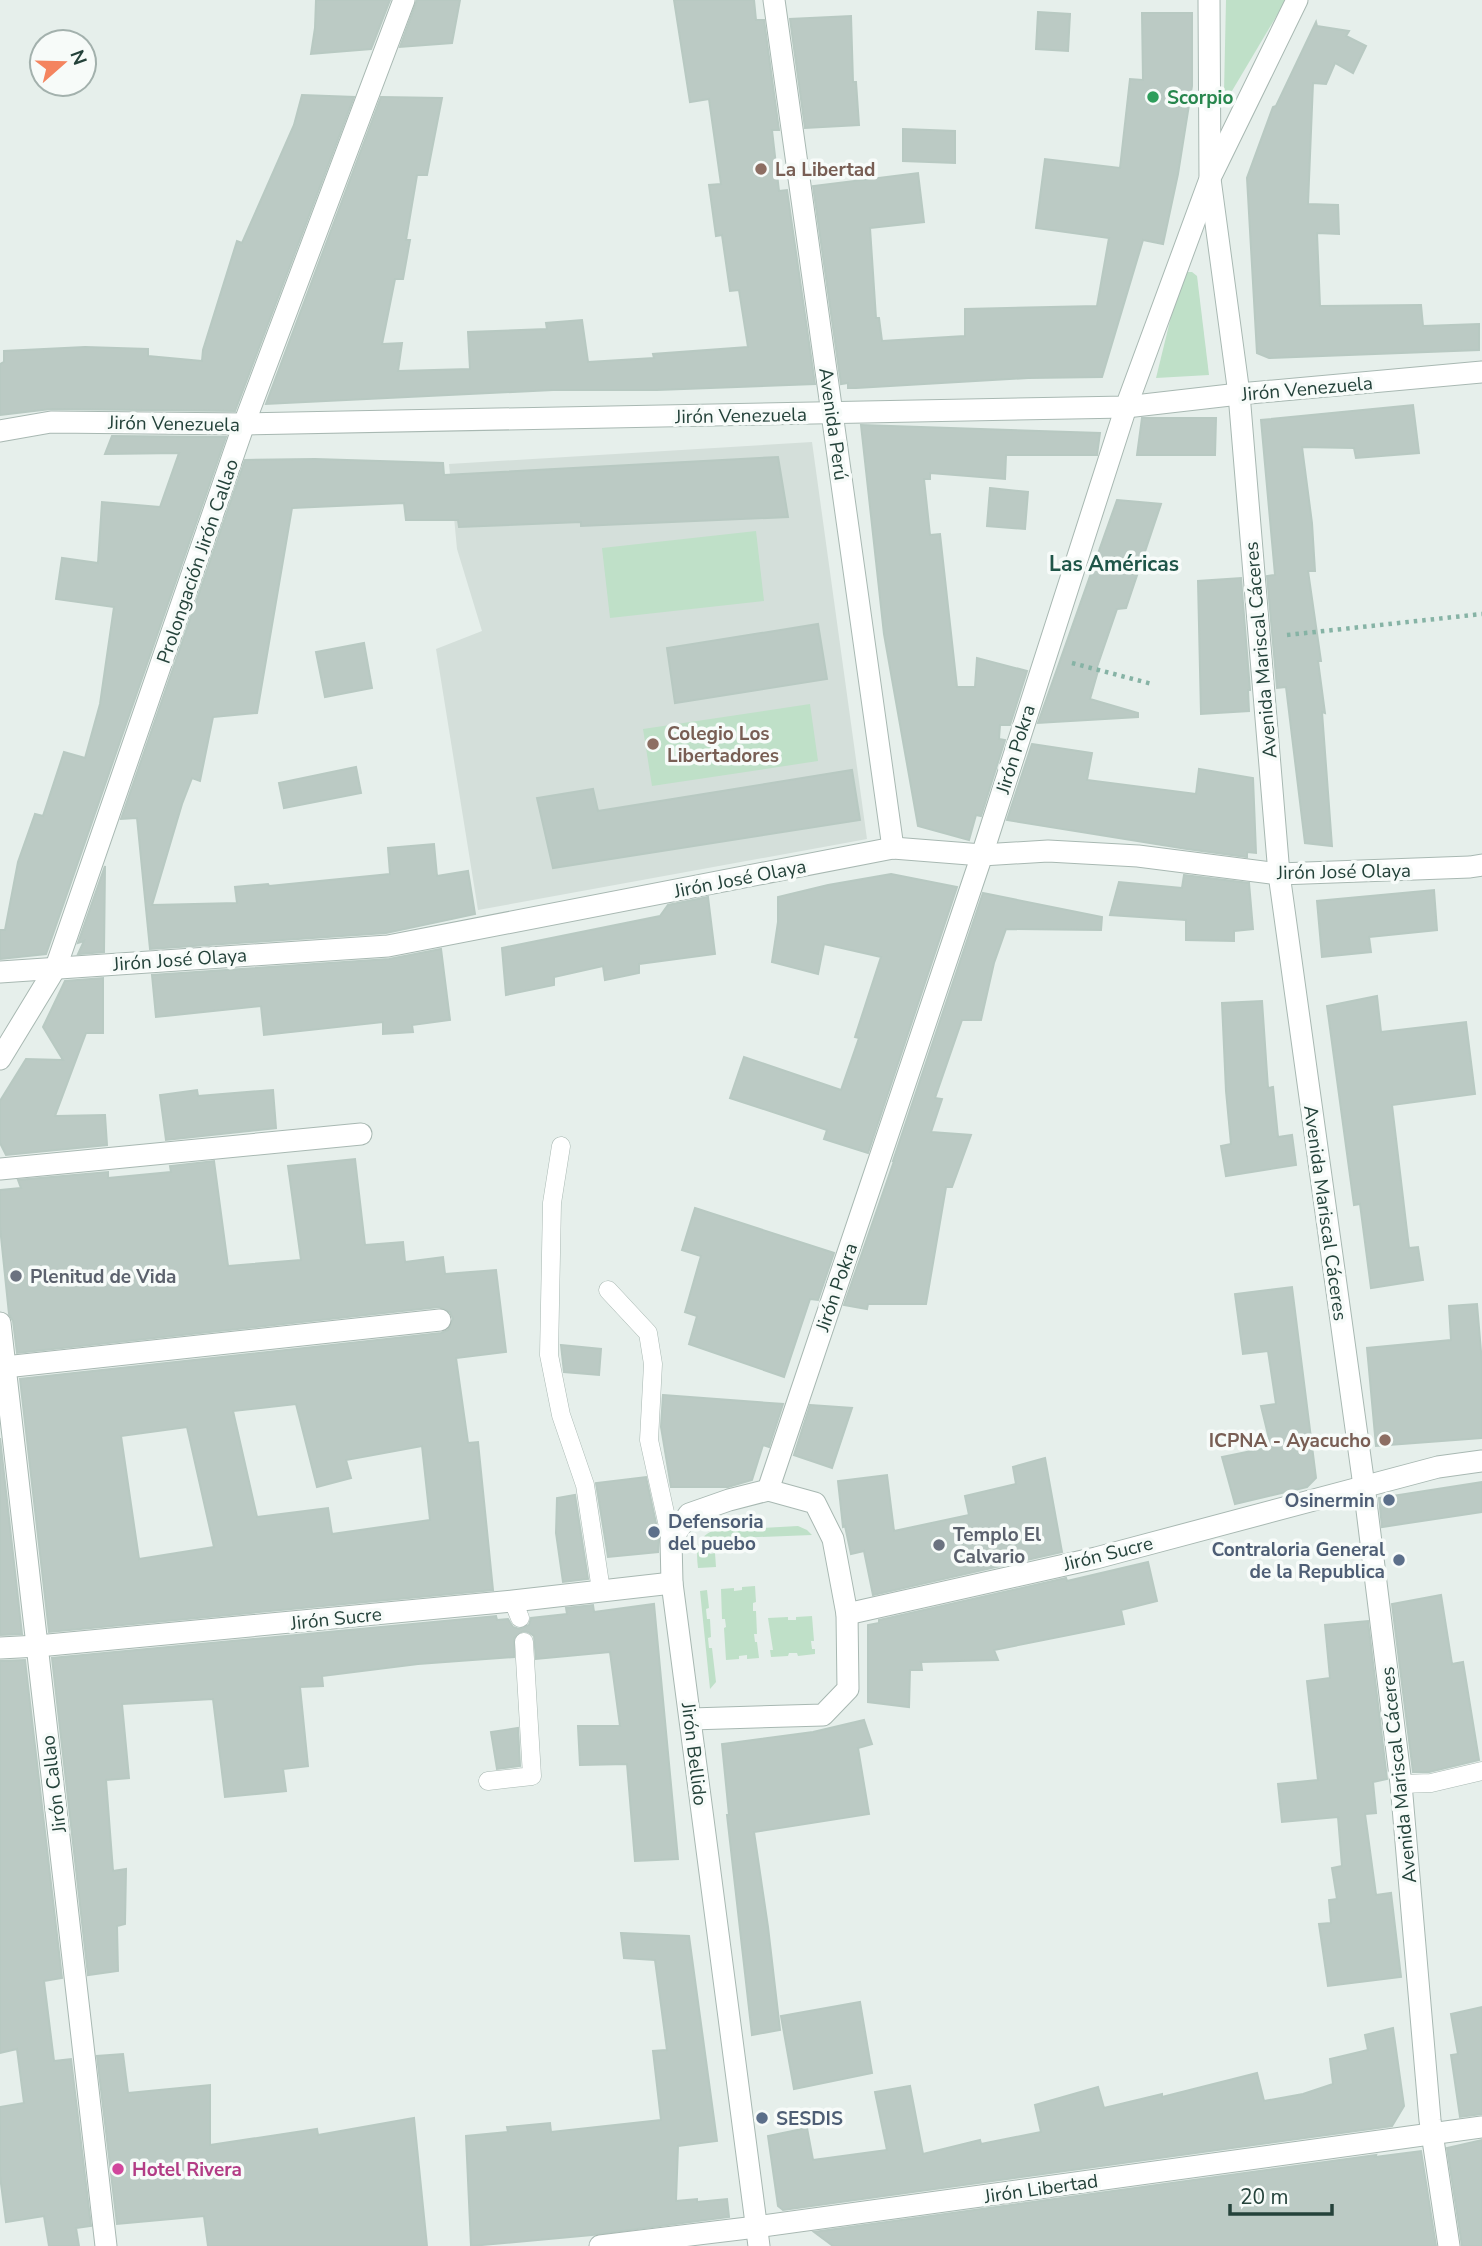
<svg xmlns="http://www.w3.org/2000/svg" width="1482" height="2246" font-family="'Nunito Sans',sans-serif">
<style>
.built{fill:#d4dfda}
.green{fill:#bfe0c8}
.building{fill:#bbcac4;stroke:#b8c9c2;stroke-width:2;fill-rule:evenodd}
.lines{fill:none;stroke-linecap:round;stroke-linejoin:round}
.service-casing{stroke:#a8b8b2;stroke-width:19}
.minor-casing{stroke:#a8b8b2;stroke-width:23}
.path{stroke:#86b3a5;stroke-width:4.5;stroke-dasharray:3.5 5;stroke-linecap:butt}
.service{stroke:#fff;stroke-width:18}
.minor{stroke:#fff;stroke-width:21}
.leisure-dot{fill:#2e9e5b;stroke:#f7fbf9;stroke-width:2.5}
.education-dot{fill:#8d6e63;stroke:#f7fbf9;stroke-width:2.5}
.worship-dot{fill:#6b7280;stroke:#f7fbf9;stroke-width:2.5}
.service-dot{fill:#5c6f8a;stroke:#f7fbf9;stroke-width:2.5}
.hotel-dot{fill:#d1479c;stroke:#f7fbf9;stroke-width:2.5}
.labels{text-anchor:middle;stroke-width:7;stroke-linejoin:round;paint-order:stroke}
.leisure-label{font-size:19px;font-weight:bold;fill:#27864d;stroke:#f7fbf9;text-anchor:start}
.education-label{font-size:19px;font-weight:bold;fill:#785e54;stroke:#f7fbf9;text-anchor:start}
.street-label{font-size:19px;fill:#24423a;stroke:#f7fbf9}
.worship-label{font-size:19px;font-weight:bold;fill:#5b616d;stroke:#f7fbf9;text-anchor:start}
.service-label{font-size:19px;font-weight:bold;fill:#4e5e75;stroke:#f7fbf9;text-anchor:end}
.hotel-label{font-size:19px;font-weight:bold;fill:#b23c85;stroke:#f7fbf9;text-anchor:start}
.neighbourhood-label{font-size:21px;font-weight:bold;fill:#1f5548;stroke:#f7fbf9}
</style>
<rect width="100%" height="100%" fill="#e6efeb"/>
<path class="built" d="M812,442L867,839L478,910L436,649L482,631L457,549L449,464Z"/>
<g class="green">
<path d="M1226,0H1286L1229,96L1224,93Z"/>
<path d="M1186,272H1192L1197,276L1209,375L1156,378L1181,276Z"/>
<path d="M756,531L764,601L610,618L602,548Z"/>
<path d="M810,704L818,761L652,786L643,729Z"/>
<path d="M798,1526L807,1530L812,1535L709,1539L710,1554L715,1553L716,1567L698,1568C696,1551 696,1539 712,1531Z"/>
<path d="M755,1586L756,1602L753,1603V1611H756L757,1634H754L755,1642H757L759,1658L747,1659V1655L739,1656V1659L726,1660L724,1628L726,1627L725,1619H722L721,1589L734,1588V1591L742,1590V1587Z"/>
<path d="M707,1590L709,1608L706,1609L707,1619H710L711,1637L708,1638L709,1648H712L716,1682L710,1689L700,1591Z"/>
<path d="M812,1616L814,1641H811L812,1649H815V1654L798,1656L797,1653H789L788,1656L771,1657L770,1650H773L768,1618L788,1617V1620H796V1617Z"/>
</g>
<g class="building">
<path d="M316,0H390L371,49L311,54L315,28Z"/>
<path d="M417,0H460L452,43L400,47Z"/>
<path d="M674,0H754L756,20H764L779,130H772L779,191L787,190L815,384L657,390H553L266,404L381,97L442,98L427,175H417L406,240H410L403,279H395L382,344L402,343L398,371L470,369L468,332L547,329L546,323L582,320L588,362L654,358L653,354L748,347L739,290L730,291L722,235L716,236L709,185L721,184L709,99L690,102Z"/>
<path d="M1038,12L1070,14L1068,51L1036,49Z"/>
<path d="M1142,13H1192V86L1178,174L1163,244L1143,240L1102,377L1028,378L856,388H848V383L841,384L813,186L918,173L924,222L870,228L876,318H879L882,341L965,336V309L1097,306L1109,238L1036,228L1045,159L1120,168L1130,79L1143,80Z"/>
<path d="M851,16L853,82H856L859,125L805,128L790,19Z"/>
<path d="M1316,22L1317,26L1349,31L1346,36L1366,46L1353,73L1335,63L1326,84L1313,83L1308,204L1338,205L1339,234L1317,233L1320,306L1421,305L1423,326L1479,324V350L1269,358L1257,353L1247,178L1273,107L1276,106Z"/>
<path d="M302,95L354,97L235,411L51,409L0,415V364L4,362V351L85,347L148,349V356L202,361L203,350L237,241L242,243L294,125Z"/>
<path d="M903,129L955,131V163L903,161Z"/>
<path d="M1413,405L1419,453L1356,458L1354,448L1302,447L1312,523L1315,571H1308L1321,661H1318L1325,713L1322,712L1332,846L1305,843L1286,687L1277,688L1267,576L1275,575L1261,420Z"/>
<path d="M1142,418H1216L1215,455H1137Z"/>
<path d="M861,425L1100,433L1097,455H1006L1005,479L930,473V479H924L930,535L940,534L957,687H975L977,658L1027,671L1010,725H1000L999,739L1005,740L981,816L976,815L969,840L918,826L884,634Z"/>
<path d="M112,436L226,437L46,954L0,959V930H5L18,862L35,814L43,816L64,752L85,758L100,704L114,607L56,599L62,558L98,563L102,502L160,507L179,453L105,454Z"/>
<path d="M778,457L788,517L581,526V522L459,527L458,520H406L404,503L292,508L257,713L213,717L200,781L192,778L182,804L152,905L237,903L235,887L268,884L269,886L390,874L388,848L434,844L437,876L468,871L475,914L386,933L150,949L137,818L121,819L245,460L315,459L443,463L444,475Z"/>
<path d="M990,488L1028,492L1025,529L987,526Z"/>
<path d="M1117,500L1161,504L1126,608L1117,609L1096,670L1098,671L1090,699L1138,713V717L1038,723Z"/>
<path d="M1241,578L1250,690H1248L1249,711L1201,714L1198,581Z"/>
<path d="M818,624L827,679L675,703L667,648Z"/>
<path d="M364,643L372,688L325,697L316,652Z"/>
<path d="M1032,744L1092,753L1087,780L1196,794L1199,769L1253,778L1256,853L1247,852V857L1187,849L1007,820Z"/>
<path d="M356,767L361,793L284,808L279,783Z"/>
<path d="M852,770L860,820L553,868L537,798L593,789L598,811Z"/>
<path d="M105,866L104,952L78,954L84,941L78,943Z"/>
<path d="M891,874L957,887L868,1153L824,1139L827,1130L730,1098L744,1057L841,1090L859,1038L855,1037L881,957L824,944L818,974L772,962L778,922V897L828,885Z"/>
<path d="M1184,875L1249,883L1253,929L1234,931V941L1186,940V920L1110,915L1119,882L1182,888Z"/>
<path d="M1434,890L1437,930L1369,937L1371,952L1322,957L1317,901Z"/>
<path d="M983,893L1102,917L1101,930L1006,929L994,963L981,1020H962L935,1098L942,1099L931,1132L971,1135L952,1187H946L926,1304H868L867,1309L844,1305L894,1161H893Z"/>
<path d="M708,897L715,954L639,964V973L605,980L603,966L554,977V985L506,995L502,948L660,916L668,905Z"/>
<path d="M441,949L450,1020L412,1025L413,1032L383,1034V1022L264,1035L261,1006L156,1017L152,975L389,959Z"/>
<path d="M103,978V1033H86L55,1116L105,1115L107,1145L6,1155L0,1143V1101L26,1059L63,1060L43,1027L65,981Z"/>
<path d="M1377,996L1381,1032L1466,1022L1475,1094L1392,1105L1409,1248L1418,1247L1423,1280L1371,1288L1360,1204L1354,1205L1327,1006Z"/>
<path d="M1262,1001L1268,1088L1273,1087L1278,1137L1292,1135L1296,1165L1226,1176L1221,1146L1231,1144L1226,1091L1222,1003Z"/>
<path d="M197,1090L198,1096L273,1090L276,1128L166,1140L160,1095Z"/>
<path d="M355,1159L365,1245L403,1242L405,1262L443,1257L445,1274L496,1270L506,1352L456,1358L468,1443L478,1442L493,1590L49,1632L20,1379L441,1333L448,1330L453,1319L450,1312L439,1307L17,1353L13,1321L9,1314L0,1227V1190L21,1188L18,1180L108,1172V1178L171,1172L170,1166L214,1161L228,1266L301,1260L288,1166ZM296,1404L317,1487L351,1478L346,1460L422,1446L430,1520L332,1534L328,1508L257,1517L233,1411ZM187,1427L214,1547L139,1559L121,1436Z"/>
<path d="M695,1208L834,1253L818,1300L810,1299L784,1377L689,1344L697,1316L685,1312L701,1256L682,1250Z"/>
<path d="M1292,1287L1316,1478L1307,1487L1235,1504L1222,1457L1271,1447L1261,1406L1276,1404L1268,1351L1243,1354L1235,1294Z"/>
<path d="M1477,1304L1482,1363V1438L1376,1446L1367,1348L1451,1340L1449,1306Z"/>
<path d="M561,1345L601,1349L599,1375L564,1372Z"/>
<path d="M663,1395L783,1404L769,1447L763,1445L752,1480L728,1487H671L661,1427Z"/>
<path d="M810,1405L852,1408L832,1468L794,1455Z"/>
<path d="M0,1438L22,1634L0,1635Z"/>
<path d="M1045,1458L1062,1552L873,1595L864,1551L851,1554L845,1526L843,1527L838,1481L887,1475L894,1531L969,1515L965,1496L1016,1484L1013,1467Z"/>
<path d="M646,1477L659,1537L658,1552L608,1557L596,1483Z"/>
<path d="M1482,1482V1512L1382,1527L1379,1498Z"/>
<path d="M575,1495L588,1579L563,1582L556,1533L557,1498Z"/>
<path d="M1148,1562L1157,1601L1121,1610L1124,1624L994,1650L998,1660L921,1662L922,1670H910L909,1707L868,1702V1625L879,1623V1620L1066,1578L1067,1581Z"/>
<path d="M1441,1595L1452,1664L1463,1662L1479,1760L1429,1772H1413L1392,1604Z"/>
<path d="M654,1604L678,1859L635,1861L627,1764L580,1765L578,1726H620L610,1652L536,1659L534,1636L528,1632L523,1631L514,1638V1657L418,1664L322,1676L323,1686L300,1687L308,1766L283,1769L286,1791L225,1797L213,1699L122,1704L129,1778L106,1780L113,1871L126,1869L125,1924L117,1926L118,1971L88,1975L52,1658L496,1616L497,1620L508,1619L513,1627L519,1629L529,1625L531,1618L567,1614L566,1608L593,1605L594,1612Z"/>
<path d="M1368,1621L1387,1779L1373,1782L1376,1813L1365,1814L1376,1895L1391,1893L1401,1977L1328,1986L1319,1924L1331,1923L1329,1900L1337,1899L1332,1868L1342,1866L1338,1817L1282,1822L1278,1784L1318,1780L1307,1681L1330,1678L1325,1625Z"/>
<path d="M25,1660L62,1978L44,1981L54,2061L71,2059L91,2226L76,2228L79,2246H49L44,2216L6,2222L0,2176V2107L24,2103L17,2049L0,2053V1661Z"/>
<path d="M864,1720L872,1744L858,1748L869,1814L754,1832L768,1927L780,2030L752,2035L727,1815H729L722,1744L813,1732Z"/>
<path d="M518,1728L520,1766L497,1769L491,1732Z"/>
<path d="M621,1933L689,1936L717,2141L678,2146L676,2201L697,2199V2202L727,2199L729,2217L592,2235L471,2246L466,2136L508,2132L507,2127L550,2123L551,2132L661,2120L653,2051L667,2050L655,1960L624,1958Z"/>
<path d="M860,2002L872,2073L794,2089L781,2016Z"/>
<path d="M1482,2007V2114L1460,2117L1451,2055L1458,2054L1451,2014Z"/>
<path d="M1393,2028L1404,2106L1392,2126L783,2210L778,2206L768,2136L807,2128L813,2160L887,2150L875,2092L910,2086L923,2154L980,2140L981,2144L1041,2132L1035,2105L1098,2087L1104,2108L1162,2094V2097L1257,2073L1264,2101L1303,2094L1333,2084L1330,2059L1368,2050L1365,2035Z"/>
<path d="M123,2054L128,2093L210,2085V2145L317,2129L318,2135L414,2118L427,2246H208L204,2216L117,2224L97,2056Z"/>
<path d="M1482,2140V2246H1462L1447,2148Z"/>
<path d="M1421,2151L1436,2246H833L814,2232L1376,2155L1375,2157Z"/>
</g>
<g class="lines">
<g class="service-casing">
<g id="service">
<path d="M561,1146L552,1203L549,1355L561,1415L585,1485L601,1590"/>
<path d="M608,1290L648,1333L653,1364L649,1440L671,1540"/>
<path d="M513,1601L520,1618"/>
<path d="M488,1781L532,1776L524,1642"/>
<path d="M1401,1784L1431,1783L1482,1771"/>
</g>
</g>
<g class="minor-casing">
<g id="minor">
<path d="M774,0L893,848"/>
<path d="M1212,174L1297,0"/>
<path d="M1210,179L1239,394L1279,874L1364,1486L1401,1784L1430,2120L1449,2246"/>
<path d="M0,431L51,422L244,424L1126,407L1239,394L1482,372"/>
<path d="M0,972L388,946L893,848L982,855L1048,851L1138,856L1279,874L1470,867L1482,865"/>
<path d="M0,1059L56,967L244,424L404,0"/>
<path d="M0,1169L361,1134"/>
<path d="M0,1323L106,2246"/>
<path d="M5,1367L440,1320"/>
<path d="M768,1490L982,855L1126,407L1210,179L1209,0"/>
<path d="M847,1614L1096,1558L1438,1467L1482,1461"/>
<path d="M0,1648L38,1646L513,1601L672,1583"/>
<path d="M691,1719L823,1715L848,1689L847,1614L833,1539L815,1503L768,1490L729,1500L689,1514L671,1540L672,1583L759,2246"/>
<path d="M600,2246L756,2227L1482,2127"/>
</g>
</g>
<g class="path">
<path d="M1287,635L1482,614"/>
<path d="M1072,663L1152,684"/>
</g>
<use href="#service" class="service"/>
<use href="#minor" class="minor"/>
</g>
<circle class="leisure-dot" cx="1153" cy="97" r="7"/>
<g class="education-dot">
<circle cx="761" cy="169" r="7"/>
<circle cx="653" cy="744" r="7"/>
<circle cx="1385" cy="1440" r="7"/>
</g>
<g class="worship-dot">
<circle cx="16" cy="1276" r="7"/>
<circle cx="939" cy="1545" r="7"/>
</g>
<g class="service-dot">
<circle cx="1389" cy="1500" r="7"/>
<circle cx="654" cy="1532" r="7"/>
<circle cx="1399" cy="1560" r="7"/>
<circle cx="762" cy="2118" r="7"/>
</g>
<circle class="hotel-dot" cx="118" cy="2169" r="7"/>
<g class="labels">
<g class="leisure-label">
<text x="1167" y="104">Scorpio</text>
</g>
<g class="education-label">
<text x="775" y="176">La Libertad</text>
<text x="667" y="740">Colegio Los<tspan x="667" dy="22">Libertadores</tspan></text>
<text x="1371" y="1447" text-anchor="end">ICPNA - Ayacucho</text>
</g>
<g class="street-label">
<text transform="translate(1307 388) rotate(-5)" y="7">Jirón Venezuela</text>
<text transform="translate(741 415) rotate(-1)" y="7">Jirón Venezuela</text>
<text transform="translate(174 423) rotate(1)" y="7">Jirón Venezuela</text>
<text transform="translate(834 424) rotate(82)" y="7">Avenida Perú</text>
<text transform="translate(197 561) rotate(-71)" y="7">Prolongación Jirón Callao</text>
<text transform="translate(1260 650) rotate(-95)" y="7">Avenida Mariscal Cáceres</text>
<text transform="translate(1015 749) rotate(-73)" y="7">Jirón Pokra</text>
<text transform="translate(1344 871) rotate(-1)" y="7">Jirón José Olaya</text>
<text transform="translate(740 878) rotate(-11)" y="7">Jirón José Olaya</text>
<text transform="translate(180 959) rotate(-4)" y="7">Jirón José Olaya</text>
<text transform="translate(1326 1213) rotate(82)" y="7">Avenida Mariscal Cáceres</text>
<text transform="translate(836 1287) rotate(-71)" y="7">Jirón Pokra</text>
<text transform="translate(1108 1553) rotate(-14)" y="7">Jirón Sucre</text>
<text transform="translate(336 1618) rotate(-6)" y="7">Jirón Sucre</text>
<text transform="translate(695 1754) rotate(83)" y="7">Jirón Bellido</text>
<text transform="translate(1398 1775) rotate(-96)" y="7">Avenida Mariscal Cáceres</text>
<text transform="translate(53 1784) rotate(-97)" y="7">Jirón Callao</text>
<text transform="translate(1041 2188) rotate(-8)" y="7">Jirón Libertad</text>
</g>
<g class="worship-label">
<text x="30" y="1283">Plenitud de Vida</text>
<text x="953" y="1541">Templo El<tspan x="953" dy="22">Calvario</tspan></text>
</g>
<g class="service-label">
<text x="1375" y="1507">Osinermin</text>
<text x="668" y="1528" text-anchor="start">Defensoria<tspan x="668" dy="22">del puebo</tspan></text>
<text x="1385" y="1556">Contraloria General<tspan x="1385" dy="22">de la Republica</tspan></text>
<text x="776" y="2125" text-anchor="start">SESDIS</text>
</g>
<g class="hotel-label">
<text x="132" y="2176">Hotel Rivera</text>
</g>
<g class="neighbourhood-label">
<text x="1114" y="571">Las Américas</text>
</g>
</g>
<g transform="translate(63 63) rotate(70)"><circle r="33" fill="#f7fbf9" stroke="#a3b1ad" stroke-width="2"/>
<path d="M0-5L12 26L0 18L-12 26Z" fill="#f4845f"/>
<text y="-10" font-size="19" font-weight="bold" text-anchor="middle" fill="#24423a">N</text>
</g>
<path d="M1230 2204v10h102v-10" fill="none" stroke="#24423a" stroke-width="3.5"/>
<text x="1240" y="2204" font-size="21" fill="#24423a" stroke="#f7fbf9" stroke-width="5" paint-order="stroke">20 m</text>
</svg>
